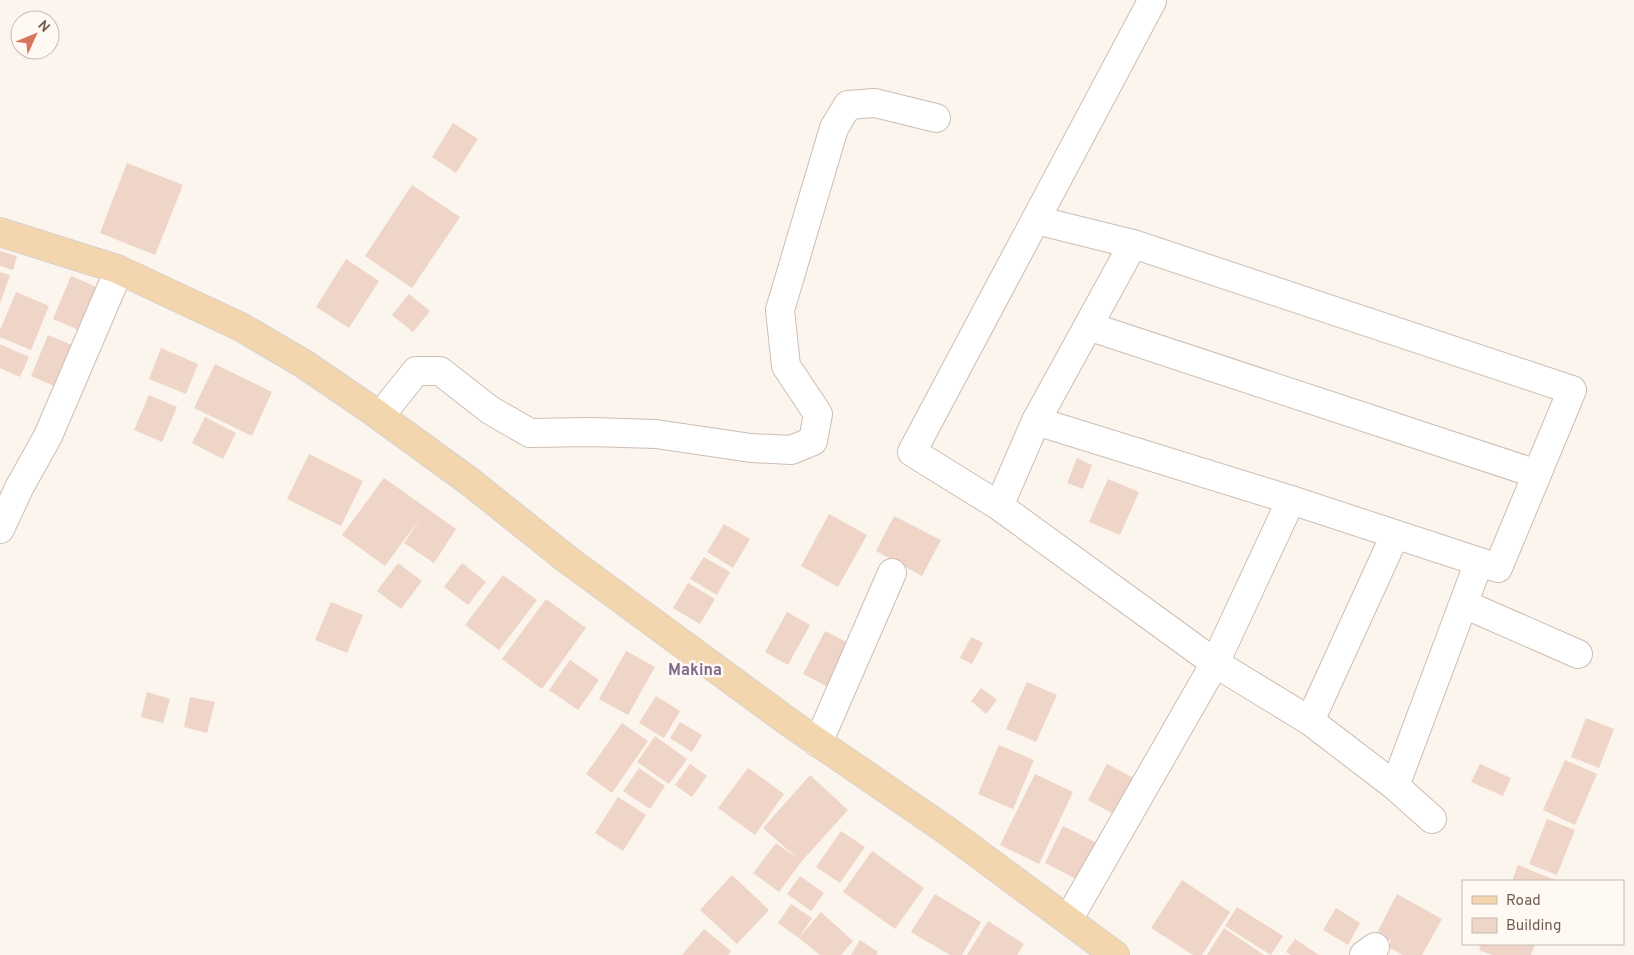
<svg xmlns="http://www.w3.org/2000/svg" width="1634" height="955" font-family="Overpass,sans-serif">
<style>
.building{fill:#eed5c7}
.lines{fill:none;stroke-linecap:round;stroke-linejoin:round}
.minor-casing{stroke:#cdbdb3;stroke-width:30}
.major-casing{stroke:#d8d1ce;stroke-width:30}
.minor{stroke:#fff;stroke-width:28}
.major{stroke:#f3d6ad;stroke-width:28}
.labels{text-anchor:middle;stroke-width:5;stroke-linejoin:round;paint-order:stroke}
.quarter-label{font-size:16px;font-weight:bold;fill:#826990;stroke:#fef9f3}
</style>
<rect width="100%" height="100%" fill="#fbf5ed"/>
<g class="building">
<path d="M453,123L478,139L456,173L432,157Z"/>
<path d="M127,163L183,185L155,255L100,233Z"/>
<path d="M412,185L460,217L412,288L365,256Z"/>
<path d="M0,251L17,256L13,270L0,266Z"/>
<path d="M346,259L379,281L349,328L316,307Z"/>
<path d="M0,272L10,275L0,304Z"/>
<path d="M71,276L101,289L83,332L53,319Z"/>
<path d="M16,292L49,306L31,350L0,337V330Z"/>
<path d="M409,294L430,311L413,332L392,315Z"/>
<path d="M48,335L81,349L63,390L31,376Z"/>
<path d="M0,344L29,357L20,377L0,368Z"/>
<path d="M161,348L198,364L186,394L149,379Z"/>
<path d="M215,364L272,392L252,436L194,408Z"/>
<path d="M149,395L177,407L162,442L134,430Z"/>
<path d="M205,417L236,433L223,459L192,443Z"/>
<path d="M309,454L363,481L341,526L287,499Z"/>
<path d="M1077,458L1092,465L1083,489L1067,483Z"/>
<path d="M384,478L456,529L434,563L404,543L421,517L385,566L342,535Z"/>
<path d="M1108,479L1139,492L1120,535L1089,522Z"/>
<path d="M829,514L867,535L838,587L801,566Z"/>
<path d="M894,516L941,540L922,576L876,551Z"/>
<path d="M724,524L750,539L733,568L707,552Z"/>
<path d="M704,557L730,572L717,595L690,579Z"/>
<path d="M398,563L422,581L401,609L377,591Z"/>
<path d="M462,563L486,582L468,605L444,587Z"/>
<path d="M503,575L537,600L499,650L465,625Z"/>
<path d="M688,583L715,599L700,624L673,608Z"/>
<path d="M546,599L586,628L542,689L502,659Z"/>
<path d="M331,602L363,615L347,653L315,640Z"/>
<path d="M787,612L810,625L788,665L765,652Z"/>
<path d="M825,631L856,647L834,690L803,674Z"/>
<path d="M971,637L983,643L972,664L960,658Z"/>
<path d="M626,651L655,667L628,715L599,699Z"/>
<path d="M570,660L599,680L578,710L549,690Z"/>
<path d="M1027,682L1057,695L1036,742L1006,729Z"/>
<path d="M981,688L997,700L986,714L971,701Z"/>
<path d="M147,692L170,699L163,723L141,717Z"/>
<path d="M656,696L680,711L664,738L639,723Z"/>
<path d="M190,697L215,702L207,733L184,727Z"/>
<path d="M1586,718L1614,729L1599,768L1571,757Z"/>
<path d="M680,722L702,735L692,752L670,738Z"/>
<path d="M622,723L648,741L612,793L586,774Z"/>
<path d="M655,736L687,759L669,784L637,762Z"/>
<path d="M999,745L1034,760L1013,809L978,794Z"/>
<path d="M1565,760L1597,774L1575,825L1543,810Z"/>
<path d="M690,764L707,776L692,797L675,785Z"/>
<path d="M1107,764L1134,778L1115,815L1088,800Z"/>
<path d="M1480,764L1511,778L1503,796L1471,782Z"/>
<path d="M639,768L665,786L650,809L623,791Z"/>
<path d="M748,768L784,794L755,835L718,808Z"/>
<path d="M1035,774L1073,792L1039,864L1000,845Z"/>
<path d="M810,775L848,810L801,862L779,892L753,873L776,843L798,859L763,828Z"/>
<path d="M618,797L646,815L623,851L595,833Z"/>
<path d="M1547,819L1575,830L1557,875L1529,864Z"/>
<path d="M1063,826L1105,847L1086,884L1045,863Z"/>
<path d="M841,831L865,847L840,883L816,867Z"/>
<path d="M872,851L924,888L895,929L843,892Z"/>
<path d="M1518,865L1558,881H1512Z"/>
<path d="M732,875L769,910L737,944L700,910Z"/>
<path d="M800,876L824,893L811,911L787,894Z"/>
<path d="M1182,880L1230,912L1202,955H1193L1151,928Z"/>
<path d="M935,894L981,922L962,955H950L911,932Z"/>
<path d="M1397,894L1442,919L1422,955H1403L1388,947L1391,941L1377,933Z"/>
<path d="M791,904L812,918L799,938L778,923Z"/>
<path d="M1237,907L1283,936L1271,955L1225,926Z"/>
<path d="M1336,908L1360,923L1348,945L1323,930Z"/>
<path d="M821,912L853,941L841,955H820L799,938Z"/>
<path d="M988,921L1024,944L1017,955H967Z"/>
<path d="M1224,928L1264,955H1207Z"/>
<path d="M704,929L731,951L728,955H682Z"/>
<path d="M1295,939L1319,955H1291L1286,952Z"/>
<path d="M860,940L878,952L876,955H851Z"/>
<path d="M1481,944H1535L1531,955H1492L1479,950Z"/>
</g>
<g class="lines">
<g class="minor-casing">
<g id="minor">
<path d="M1036,220L1133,244"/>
<path d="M1133,244L1572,390L1498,568L1291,500L1036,421Z"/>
<path d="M1088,326L1537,474"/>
<path d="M380,416L416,371H440L490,410L530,433L591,432L656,434L751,448L791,450L813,441L818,414L786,366L780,310L834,128L848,105L875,103L936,118"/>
<path d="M1036,421L999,506L1215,663L1310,721L1395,786L1479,562"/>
<path d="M999,506L912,452L1152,1"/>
<path d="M0,529L19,488L48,436L119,270"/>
<path d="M1464,604L1578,654"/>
<path d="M1310,721L1395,535"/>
<path d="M818,743L892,573"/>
<path d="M1395,786L1432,819"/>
<path d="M1068,920L1215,663L1291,500"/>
<path d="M1364,955L1375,947"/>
</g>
</g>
<g class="major-casing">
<path id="major" d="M0,232L117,269L241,327L304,364L370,409L469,481L568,560L790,723L946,830L1115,955"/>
</g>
<use href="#minor" class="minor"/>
<use href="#major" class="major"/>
</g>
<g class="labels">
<g class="quarter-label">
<text x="695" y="675">Makina</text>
</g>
</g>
<rect x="1462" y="880" width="162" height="65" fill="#fef9f3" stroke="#c7bab2"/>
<rect x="1472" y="896" width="25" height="8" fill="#f3d6ad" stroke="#c7bab2"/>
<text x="1506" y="905" font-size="15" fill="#755c51">Road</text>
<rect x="1472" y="918" width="25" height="15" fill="#eed5c7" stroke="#c7bab2"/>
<text x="1506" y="930" font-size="15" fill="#755c51">Building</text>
<g transform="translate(35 35) rotate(46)"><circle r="24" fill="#fef9f3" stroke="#c7bab2"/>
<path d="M0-4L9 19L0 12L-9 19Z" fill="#d8755f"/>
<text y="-8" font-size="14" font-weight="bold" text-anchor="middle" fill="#755c51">N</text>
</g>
</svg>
